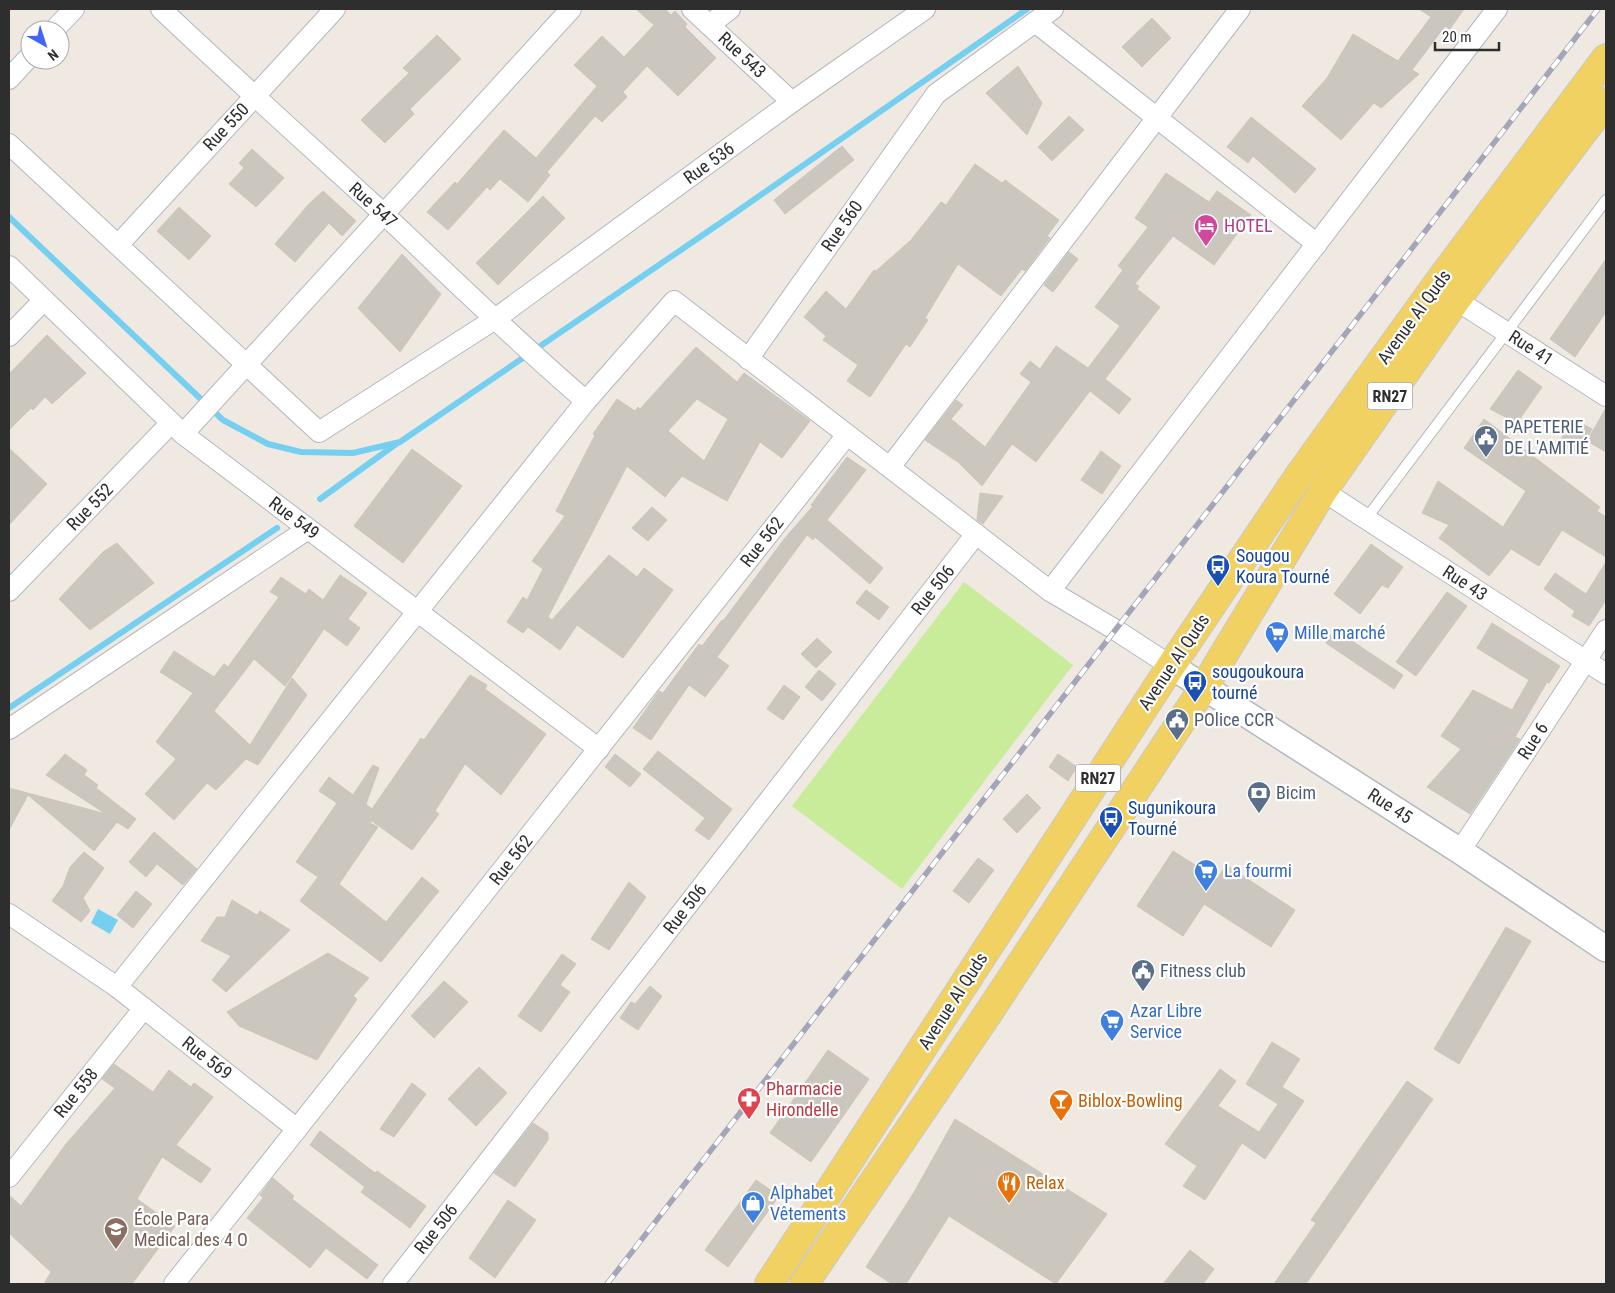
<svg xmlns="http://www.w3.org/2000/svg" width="1615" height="1293" font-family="'Roboto Condensed',sans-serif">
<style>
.pitch{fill:#c9ec9a}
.water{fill:#75cff0}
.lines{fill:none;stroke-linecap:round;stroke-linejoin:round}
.stream{stroke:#75cff0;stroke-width:6}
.building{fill:#cbc7bf;stroke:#cbc5ba;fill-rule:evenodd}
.service-casing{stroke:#b4b7c1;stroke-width:12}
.minor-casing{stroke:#b4b7c1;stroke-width:22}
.tertiary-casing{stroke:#b4b7c1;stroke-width:28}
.primary-casing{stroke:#c9c9c9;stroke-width:30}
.service{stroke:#fff;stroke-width:10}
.minor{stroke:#fff;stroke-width:20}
.tertiary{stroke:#fff;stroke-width:25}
.primary{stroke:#f2d163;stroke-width:28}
.rail-casing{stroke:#a3a6b8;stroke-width:5.5}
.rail{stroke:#fff;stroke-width:4;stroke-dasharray:11;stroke-linecap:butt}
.labels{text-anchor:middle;stroke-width:4.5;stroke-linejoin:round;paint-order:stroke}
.shield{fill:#fff;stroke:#6d6d6d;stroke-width:1}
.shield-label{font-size:16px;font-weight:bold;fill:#2e2e2e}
.street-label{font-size:18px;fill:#2e2e2e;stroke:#fff}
.hotel-label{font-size:18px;fill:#b23c85;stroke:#fff;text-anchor:start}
.service-label{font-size:18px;fill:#4e5e75;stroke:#fff;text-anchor:start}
.transit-label{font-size:18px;fill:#164399;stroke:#fff;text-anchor:start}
.shop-label{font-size:18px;fill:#366cbe;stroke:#fff;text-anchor:start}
.health-label{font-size:18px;fill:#be3a42;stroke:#fff;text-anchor:start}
.food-label{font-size:18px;fill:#c56008;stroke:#fff;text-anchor:start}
.education-label{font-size:18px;fill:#785e54;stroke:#fff;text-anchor:start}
</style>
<rect width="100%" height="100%" fill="#efe9e1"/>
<path class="pitch" d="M964,582L1073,665L902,889L792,806Z"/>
<path class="water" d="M98,909L118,920L110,934L91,923Z"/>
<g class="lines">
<g class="stream">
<path d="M9,217L223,420L268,444L301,452L353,453L400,442L732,215L1027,9"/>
<path d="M320,499L396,444"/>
<path d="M9,708L277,528"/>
</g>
</g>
<g class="building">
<path d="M636,9H665L671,15L675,11L687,24L685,27L716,58L678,96L647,66L623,92L627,97L602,122L595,116L547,172L550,175L528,202L500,179L490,190L487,187L448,230L427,212L455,182L457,184L504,130L536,158L597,86L574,65L602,36L624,57L654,25Z"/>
<path d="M1419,9H1464L1450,29L1445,26L1412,70L1419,74L1381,108L1374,103L1341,140L1302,106L1327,78L1353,34L1398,61L1431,17Z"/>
<path d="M1152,18L1171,38L1142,67L1122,47Z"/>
<path d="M437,35L461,59L410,109L414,114L385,143L361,120L409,73L403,68Z"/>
<path d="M1018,66L1042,103L1027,135L986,93Z"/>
<path d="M1069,116L1084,130L1052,161L1038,147Z"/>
<path d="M1251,117L1316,169L1295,193L1253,156L1248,163L1227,147Z"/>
<path d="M842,146L854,160L785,214L774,200Z"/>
<path d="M252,149L284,178L256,207L229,184L244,168L239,163Z"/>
<path d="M975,164L1002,183L1005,180L1059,220L1047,236L1050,238L1025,271L1022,269L1001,296L958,264L925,318L928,320L910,347L906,344L870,397L847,381L858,365L823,340L826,336L804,317L826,291L846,309L874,270L876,271L911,240L941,202L946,205Z"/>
<path d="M1166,173L1209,202L1217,191L1251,215L1214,265L1173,236L1135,284L1139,286L1137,289L1160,307L1105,379L1131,399L1119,414L1090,391L1036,462L1012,444L982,486L958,462L925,440L956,400L963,405L951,419L985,447L1031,382L1020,374L1030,361L1040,369L1056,346L1088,368L1120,326L1095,307L1123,270L1118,266L1148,227L1135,218Z"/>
<path d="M323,191L356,221L342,236L329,223L295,262L275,244L308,205Z"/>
<path d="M543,196L565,218L498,285L476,263Z"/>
<path d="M179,207L211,236L189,260L157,231Z"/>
<path d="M1069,252L1078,259L1053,292L1044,285Z"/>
<path d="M402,254L441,294L400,352L358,308Z"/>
<path d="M1606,259V312L1575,357L1550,339Z"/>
<path d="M47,335L86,373L52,404L45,397L33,410L31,408L9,430V374Z"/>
<path d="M696,347L737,382L744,373L810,421L782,458L760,442L727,501L682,476L665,497L627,466L548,617L552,620L609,555L637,577L644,568L673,590L623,658L577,625L560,650L528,627L523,633L507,622L523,597L527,600L543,569L532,561L565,516L556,511L595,435L593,434L617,399L635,411L638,407L640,409ZM697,399L728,419L704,461L668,431Z"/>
<path d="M1518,370L1542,387L1517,423L1490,409Z"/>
<path d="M1606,408V452L1587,441Z"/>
<path d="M1571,418L1592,429L1579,454L1559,444Z"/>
<path d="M1484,419L1600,507L1597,511L1606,517V557L1562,530L1539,566L1511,549L1489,576L1439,538L1449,525L1422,513L1438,481L1503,527L1526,491L1464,448Z"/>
<path d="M9,448L47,484L9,525Z"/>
<path d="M412,449L462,486L403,563L354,526Z"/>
<path d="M1101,451L1121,466L1102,494L1081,480Z"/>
<path d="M847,457L866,470L827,520L883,568L870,584L815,537L813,540L807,535L717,657L729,666L705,697L689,685L651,740L633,728L659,691L663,693L699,644L702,646L722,620L723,621L785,538L813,506L811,505Z"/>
<path d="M980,493L1003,496L983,524L977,520Z"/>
<path d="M652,507L667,520L648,541L632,528Z"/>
<path d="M117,543L154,583L90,630L59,599L103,552Z"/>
<path d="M1371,544L1403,567L1388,588L1382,585L1360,614L1334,594Z"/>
<path d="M1606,562V600L1589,626L1572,616L1575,611L1544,589L1555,573L1586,594Z"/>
<path d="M340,575L367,593L348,619L360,628L347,646L324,629L285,686L254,659L214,711L250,745L292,678L307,695L258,765L246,759L216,790L207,783L174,820L145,794L176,759L156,742L193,693L160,672L174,651L214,677L224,664L228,667L279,597L270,592L281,577L306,594L309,589L323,600Z"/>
<path d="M866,590L889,607L879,620L856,603Z"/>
<path d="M1447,592L1467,606L1416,676L1396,662Z"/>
<path d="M1492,623L1560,666L1549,683L1547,682L1515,737L1520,739L1470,814L1427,787L1461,749L1441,736L1473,690L1512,710L1529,680L1477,648Z"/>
<path d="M1334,629L1403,675L1394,689L1326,643Z"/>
<path d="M817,638L832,652L816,668L801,654Z"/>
<path d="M819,670L836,684L822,701L805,687Z"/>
<path d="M470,675L487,685L485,689L546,734L501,795L465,764L435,811L439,814L412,850L372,821L370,823L378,827L339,884L386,922L422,877L439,891L381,962L300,901L318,877L296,862L337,803L319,791L329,777L353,795L373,765L379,768L366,804L372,809L421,738L424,740Z"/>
<path d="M784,685L800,697L783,720L767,709Z"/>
<path d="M658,751L732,809L709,840L695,830L705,818L643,769Z"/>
<path d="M65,754L87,770L84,775L98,785L96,788L136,819L128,829L117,822L94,851L28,795L9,830V788L106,814L46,775Z"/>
<path d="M615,754L641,774L630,787L605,767Z"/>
<path d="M1058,754L1077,767L1068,781L1049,767Z"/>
<path d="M1027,794L1041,808L1017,833L1003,819Z"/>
<path d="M154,832L197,869L183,885L157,864L146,877L129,862Z"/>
<path d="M1173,851L1217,879L1226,865L1295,910L1271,947L1204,904L1183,936L1137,906Z"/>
<path d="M84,852L104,868L83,898L90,911L81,922L52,901L63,886L70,867Z"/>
<path d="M978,858L994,870L969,903L953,891Z"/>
<path d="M629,882L646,897L609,950L591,939Z"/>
<path d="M136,891L152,904L133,928L117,915Z"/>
<path d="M232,900L257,915L260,911L290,930L226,992L212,980L231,956L201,941L217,917H225Z"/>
<path d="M1506,927L1531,941L1459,1064L1434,1049Z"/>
<path d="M328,953L369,978L353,996L357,999L317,1060L239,1026L227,1012Z"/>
<path d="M562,954L576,964L560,985L570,992L541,1032L518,1016Z"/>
<path d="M444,981L468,1002L434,1038L411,1016Z"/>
<path d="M650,986L662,996L638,1030L620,1018L631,1002L635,1004Z"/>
<path d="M1272,1042L1300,1059L1282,1087L1304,1101L1265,1159L1242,1143L1205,1200L1183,1186L1197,1166L1165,1144L1220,1069L1236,1081L1218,1106L1259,1132L1278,1104L1246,1084Z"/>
<path d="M828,1050L869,1079L811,1162L770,1133Z"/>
<path d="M114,1064L153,1092L169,1070L191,1087L194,1083L213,1097L176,1145L211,1169L201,1183L162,1157L137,1199L175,1226L132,1284H44L51,1272L9,1233V1195L21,1206L66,1144L115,1088L102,1079Z"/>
<path d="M479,1067L507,1093L476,1126L448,1099Z"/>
<path d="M1407,1081L1433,1099L1306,1284H1274L1316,1223L1311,1220Z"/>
<path d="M412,1083L426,1094L394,1137L380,1129Z"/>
<path d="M955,1119L1107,1214L1056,1284L949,1216L906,1284H892L866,1267L913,1194Z"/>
<path d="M533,1123L548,1133V1140L515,1187L494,1173Z"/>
<path d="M320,1131L375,1173L377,1171L426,1206L410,1228L361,1192L365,1187L310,1145Z"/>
<path d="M273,1178L294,1196L292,1199L378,1265L367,1279L326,1248L310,1268L247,1218L263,1198L260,1195Z"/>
<path d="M756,1180L779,1196L728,1267L705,1250Z"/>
<path d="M508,1200L536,1220L495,1278L469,1258Z"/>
<path d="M1190,1250L1214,1269L1203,1284H1163Z"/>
</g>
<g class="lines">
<g class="service-casing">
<path id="service" d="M1366,519L1606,200"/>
</g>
<g class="minor-casing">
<g id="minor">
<path d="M161,9C236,80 313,149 389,219C454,280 518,343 586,401"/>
<path d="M692,9L792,102"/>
<path d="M1035,22L1317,244"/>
<path d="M709,25L730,9"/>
<path d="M54,30L74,9"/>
<path d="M9,79L30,56"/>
<path d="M9,144L319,432L495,319L792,102L925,9"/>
<path d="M118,245L335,9"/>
<path d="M9,266L183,434L599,749"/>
<path d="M1456,300L1606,396"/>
<path d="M9,336L44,300"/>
<path d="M748,359L936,94L1053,9"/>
<path d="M183,434L571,9"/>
<path d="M890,467L1240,9"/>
<path d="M1323,491L1606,674"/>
<path d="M9,591L171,423"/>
<path d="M1050,591L1497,9"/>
<path d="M9,729L308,529"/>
<path d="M1460,851L1606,630"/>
<path d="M9,914L117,987L586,401L674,301L1050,591L1114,629L1171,666"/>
<path d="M117,987L297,1129"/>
<path d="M9,1177L144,1008"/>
<path d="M174,1284L847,435"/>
<path d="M393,1284L976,534"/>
</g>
</g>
<g class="tertiary-casing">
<path id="tertiary" d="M1171,666L1460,851L1606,949"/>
</g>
<g class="primary-casing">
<g id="primary">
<path d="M769,1284L1171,666L1300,474L1440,280L1606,58"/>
<path d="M804,1284L985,1018L1204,687L1323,491L1456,300L1606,102"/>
</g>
</g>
<use href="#service" class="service"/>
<use href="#minor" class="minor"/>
<use href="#tertiary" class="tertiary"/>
<use href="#primary" class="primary"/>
<g class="rail-casing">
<path id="rail" d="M607,1284L1598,9"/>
</g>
<use href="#rail" class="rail"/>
</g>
<defs>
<g id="hotel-pin" transform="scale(1.25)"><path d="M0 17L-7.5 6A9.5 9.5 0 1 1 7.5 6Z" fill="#d1479c" stroke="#fff"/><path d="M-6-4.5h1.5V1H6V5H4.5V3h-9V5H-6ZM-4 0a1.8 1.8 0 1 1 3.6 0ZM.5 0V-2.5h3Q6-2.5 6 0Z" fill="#fff"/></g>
<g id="civic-pin" transform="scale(1.25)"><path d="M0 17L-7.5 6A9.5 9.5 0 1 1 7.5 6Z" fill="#5c6f8a" stroke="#fff"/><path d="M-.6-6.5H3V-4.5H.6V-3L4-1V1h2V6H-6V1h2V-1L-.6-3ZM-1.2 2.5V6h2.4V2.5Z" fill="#fff"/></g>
<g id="bus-pin" transform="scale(1.25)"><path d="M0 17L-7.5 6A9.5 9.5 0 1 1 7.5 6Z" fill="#1a4fb4" stroke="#fff"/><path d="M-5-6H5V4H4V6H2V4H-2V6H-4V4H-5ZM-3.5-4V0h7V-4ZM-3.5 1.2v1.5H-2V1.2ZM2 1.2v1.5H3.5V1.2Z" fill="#fff"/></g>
<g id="supermarket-pin" transform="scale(1.25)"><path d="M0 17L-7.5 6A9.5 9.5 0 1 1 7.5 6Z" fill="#3f7fe0" stroke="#fff"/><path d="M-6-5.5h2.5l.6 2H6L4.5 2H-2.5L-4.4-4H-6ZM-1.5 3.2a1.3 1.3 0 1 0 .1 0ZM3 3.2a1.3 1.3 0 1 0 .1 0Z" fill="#fff"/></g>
<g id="bank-pin" transform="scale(1.25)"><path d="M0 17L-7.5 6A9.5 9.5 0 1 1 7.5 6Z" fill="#5c6f8a" stroke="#fff"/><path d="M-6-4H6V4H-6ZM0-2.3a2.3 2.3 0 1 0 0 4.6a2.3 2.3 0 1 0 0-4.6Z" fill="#fff"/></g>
<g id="pharmacy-pin" transform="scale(1.25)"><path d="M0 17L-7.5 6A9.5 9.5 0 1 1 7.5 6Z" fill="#e0444e" stroke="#fff"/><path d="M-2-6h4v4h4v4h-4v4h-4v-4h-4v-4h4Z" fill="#fff"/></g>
<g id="bar-pin" transform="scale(1.25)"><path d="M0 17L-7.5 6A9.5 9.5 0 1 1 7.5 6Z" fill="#e8710a" stroke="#fff"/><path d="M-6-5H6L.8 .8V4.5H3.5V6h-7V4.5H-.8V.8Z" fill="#fff"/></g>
<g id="restaurant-pin" transform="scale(1.25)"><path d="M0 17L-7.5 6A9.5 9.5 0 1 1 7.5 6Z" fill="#e8710a" stroke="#fff"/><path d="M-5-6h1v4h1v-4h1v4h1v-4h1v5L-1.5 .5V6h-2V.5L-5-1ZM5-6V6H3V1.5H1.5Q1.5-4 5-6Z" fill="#fff"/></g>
<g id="shop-pin" transform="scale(1.25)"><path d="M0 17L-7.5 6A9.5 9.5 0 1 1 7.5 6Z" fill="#3f7fe0" stroke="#fff"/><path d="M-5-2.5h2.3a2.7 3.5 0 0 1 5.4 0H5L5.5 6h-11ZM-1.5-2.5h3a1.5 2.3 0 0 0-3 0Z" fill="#fff"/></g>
<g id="school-pin" transform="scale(1.25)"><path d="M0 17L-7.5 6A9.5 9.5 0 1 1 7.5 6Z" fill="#8d6e63" stroke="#fff"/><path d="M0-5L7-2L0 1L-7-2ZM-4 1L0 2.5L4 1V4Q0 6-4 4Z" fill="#fff"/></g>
</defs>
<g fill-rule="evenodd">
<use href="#hotel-pin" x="1206" y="226"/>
<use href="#civic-pin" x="1486" y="437"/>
<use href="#bus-pin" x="1218" y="566"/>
<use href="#supermarket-pin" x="1277" y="633"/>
<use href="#bus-pin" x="1195" y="682"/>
<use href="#civic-pin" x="1177" y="720"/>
<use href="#bank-pin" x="1259" y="793"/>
<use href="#bus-pin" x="1111" y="818"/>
<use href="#supermarket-pin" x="1206" y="871"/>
<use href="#civic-pin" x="1143" y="971"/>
<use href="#supermarket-pin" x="1112" y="1021"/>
<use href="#pharmacy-pin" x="749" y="1099"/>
<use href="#bar-pin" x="1061" y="1101"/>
<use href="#restaurant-pin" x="1009" y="1183"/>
<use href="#shop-pin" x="753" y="1203"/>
<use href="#school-pin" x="116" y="1229"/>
</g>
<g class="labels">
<g class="shield">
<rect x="1367.5" y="382.5" width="45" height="27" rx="4"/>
<rect x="1075.5" y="764.5" width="45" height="27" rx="4"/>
</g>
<g class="shield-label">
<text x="1390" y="402">RN27</text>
<text x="1098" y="784">RN27</text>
</g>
<g class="street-label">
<text transform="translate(742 55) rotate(43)" y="6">Rue 543</text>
<text transform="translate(226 127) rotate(-47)" y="6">Rue 550</text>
<text transform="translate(709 163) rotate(-36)" y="6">Rue 536</text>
<text transform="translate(373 205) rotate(42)" y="6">Rue 547</text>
<text transform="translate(842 226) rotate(-55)" y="6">Rue 560</text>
<text transform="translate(1414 317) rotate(-54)" y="6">Avenue Al Quds</text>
<text transform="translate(1531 348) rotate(33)" y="6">Rue 41</text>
<text transform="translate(90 507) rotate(-46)" y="6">Rue 552</text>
<text transform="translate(294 518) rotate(37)" y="6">Rue 549</text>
<text transform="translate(762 542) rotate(-52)" y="6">Rue 562</text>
<text transform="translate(1465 583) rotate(33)" y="6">Rue 43</text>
<text transform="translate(933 590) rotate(-52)" y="6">Rue 506</text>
<text transform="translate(1174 662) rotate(-56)" y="6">Avenue Al Quds</text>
<text transform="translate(1533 741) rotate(-57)" y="6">Rue 6</text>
<text transform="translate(1390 806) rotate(33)" y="6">Rue 45</text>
<text transform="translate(511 860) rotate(-52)" y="6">Rue 562</text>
<text transform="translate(685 909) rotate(-52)" y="6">Rue 506</text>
<text transform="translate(953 1001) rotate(-57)" y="6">Avenue Al Quds</text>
<text transform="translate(207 1058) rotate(38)" y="6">Rue 569</text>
<text transform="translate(76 1093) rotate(-51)" y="6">Rue 558</text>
<text transform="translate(436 1229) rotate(-52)" y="6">Rue 506</text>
</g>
<g class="hotel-label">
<text x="1224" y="232">HOTEL</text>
</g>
<g class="service-label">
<text x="1504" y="433">PAPETERIE<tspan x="1504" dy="21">DE L'AMITIÉ</tspan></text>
<text x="1194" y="726">POlice CCR</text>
<text x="1276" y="799">Bicim</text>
<text x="1160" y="977">Fitness club</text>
</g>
<g class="transit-label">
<text x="1236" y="562">Sougou<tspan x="1236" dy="21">Koura Tourné</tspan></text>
<text x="1212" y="678">sougoukoura<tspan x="1212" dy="21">tourné</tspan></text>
<text x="1128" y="814">Sugunikoura<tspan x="1128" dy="21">Tourné</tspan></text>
</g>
<g class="shop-label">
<text x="1294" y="639">Mille marché</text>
<text x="1224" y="877">La fourmi</text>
<text x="1130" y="1017">Azar Libre<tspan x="1130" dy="21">Service</tspan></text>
<text x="770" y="1199">Alphabet<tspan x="770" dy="21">Vêtements</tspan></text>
</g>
<g class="health-label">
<text x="766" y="1095">Pharmacie<tspan x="766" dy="21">Hirondelle</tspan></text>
</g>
<g class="food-label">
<text x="1078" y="1107">Biblox-Bowling</text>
<text x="1026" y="1189">Relax</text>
</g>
<g class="education-label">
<text x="134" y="1225">École Para<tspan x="134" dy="21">Medical des 4 O</tspan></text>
</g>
</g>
<rect width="1615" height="1293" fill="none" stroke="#2e2e2e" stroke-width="20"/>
<g transform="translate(45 45) rotate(141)"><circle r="24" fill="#ffffff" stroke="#ababab"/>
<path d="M0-4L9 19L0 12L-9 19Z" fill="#4264fb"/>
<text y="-8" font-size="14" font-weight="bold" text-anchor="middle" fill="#2e2e2e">N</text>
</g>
<path d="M1435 42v8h64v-8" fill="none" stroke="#2e2e2e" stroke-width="2.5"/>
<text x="1442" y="42" font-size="15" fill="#2e2e2e" stroke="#ffffff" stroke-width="4" paint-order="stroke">20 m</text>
</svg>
